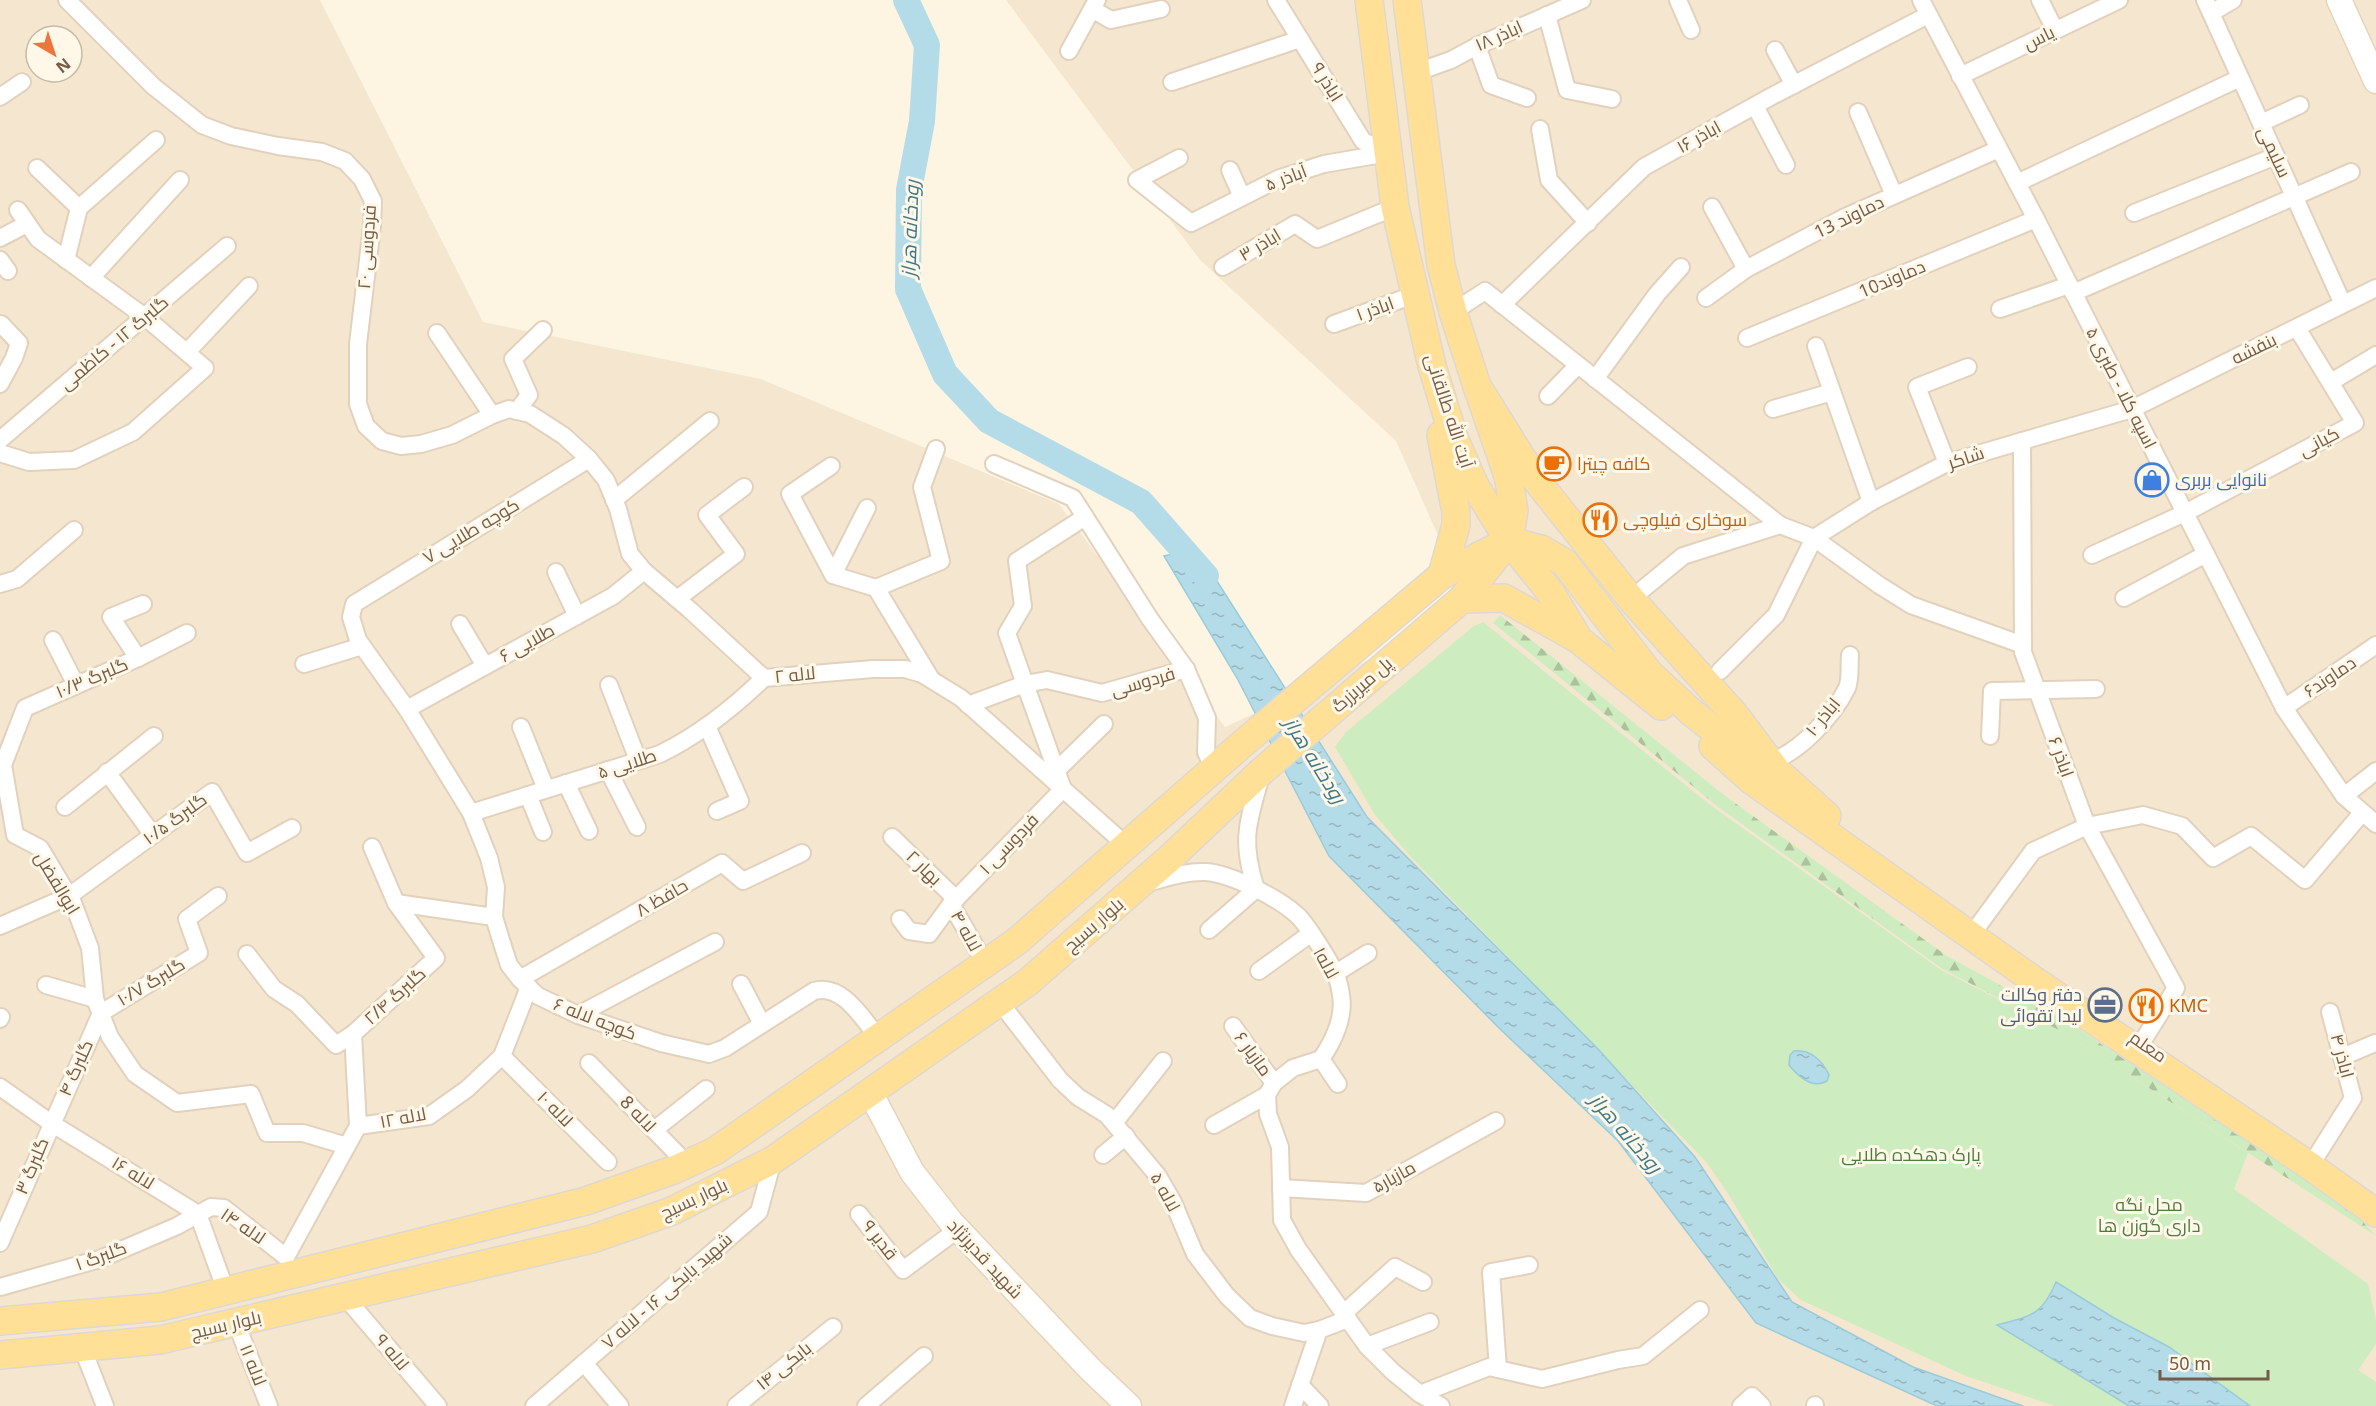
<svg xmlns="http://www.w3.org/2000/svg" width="2376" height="1406" font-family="'Noto Sans',Cairo,sans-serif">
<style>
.residential{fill:#f5e7cf;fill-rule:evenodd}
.forest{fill:url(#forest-firs)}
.green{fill:#cdecbf}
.water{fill:url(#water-ripples);stroke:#9acbda;stroke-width:1.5}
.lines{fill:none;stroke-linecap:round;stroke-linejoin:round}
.river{stroke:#b4dce8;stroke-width:26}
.street-casing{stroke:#e2d1bc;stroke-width:20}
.secondary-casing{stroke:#e7d3ba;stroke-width:27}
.primary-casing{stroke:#ded8d3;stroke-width:30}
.street{stroke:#fff;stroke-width:16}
.secondary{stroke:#fff;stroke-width:24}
.primary{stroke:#ffe096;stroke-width:27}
.labels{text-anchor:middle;stroke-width:6;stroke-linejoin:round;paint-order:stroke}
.street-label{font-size:18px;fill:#765b46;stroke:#fff8e8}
.food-label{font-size:18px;fill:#c56008;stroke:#fff8e8;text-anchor:start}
.shop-label{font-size:18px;fill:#366cbe;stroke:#fff8e8;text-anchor:start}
.service-label{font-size:18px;fill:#4e5e75;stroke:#fff8e8;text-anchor:end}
.park-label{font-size:18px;fill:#4c7d3e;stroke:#fff8e8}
.water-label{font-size:20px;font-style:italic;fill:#3f788b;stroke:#fff8e8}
</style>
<defs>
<pattern id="forest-firs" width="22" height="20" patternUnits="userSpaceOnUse" patternTransform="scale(1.5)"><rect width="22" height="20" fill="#cdecbf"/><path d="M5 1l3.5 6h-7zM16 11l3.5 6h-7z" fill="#abc29d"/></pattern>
<pattern id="water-ripples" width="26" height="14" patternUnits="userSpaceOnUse" patternTransform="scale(1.5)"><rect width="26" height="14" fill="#b4dce8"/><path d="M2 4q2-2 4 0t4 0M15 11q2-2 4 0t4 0" fill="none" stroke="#97b5be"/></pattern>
</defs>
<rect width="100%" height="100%" fill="#fdf5e1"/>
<path class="residential" d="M0,0H320L483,322L761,379L1059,504L1225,727L1472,612L1396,441L1200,260L1006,0H2376V1406H0ZM36,36H72V72H36Z"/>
<path class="forest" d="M1500,615L1724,795L1947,956L2071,1024L2352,1210L2376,1236L2066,1034L1941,968L1717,806L1493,623Z"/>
<path class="green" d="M1483,622L1709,804L1941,970L2066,1034L2248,1153L2234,1189L2368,1284L2376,1320V1344L2358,1370L2376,1382V1406H2055L1966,1376L1801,1300L1778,1279L1729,1195L1707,1163L1410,856L1375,815L1335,747L1346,732L1474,626Z"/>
<g class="water">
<path d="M1196,548L1367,817L1598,1049L1695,1157L1792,1302L1913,1367L2023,1406H1937L1756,1323L1618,1141L1499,1028L1329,856L1237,678L1164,556Z"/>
<path d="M1794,1051C1810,1049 1823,1061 1829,1075L1827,1081C1812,1090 1798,1076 1789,1065L1790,1055Z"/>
<path d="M2056,1282L2114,1318L2169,1347L2250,1406H2129L1997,1325C2030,1316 2042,1316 2056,1282Z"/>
</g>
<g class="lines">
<path class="river" d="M906,0L927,45L922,121L909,190L908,289L945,374L989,421L1141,502L1206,576"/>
<g class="street-casing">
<g id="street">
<path d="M67,0L153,86L202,125L231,136L278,146L322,152L345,161L362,179L373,201L372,226L358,344V404L366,426L382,441L401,446L421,444L452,435L492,415L509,409L530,414L564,436L589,459L606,480L618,509L630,554L644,571L690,610L764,678"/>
<path d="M1276,0L1363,141L1388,153"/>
<path d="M1678,0L1691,30"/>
<path d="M1921,0L2036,219L2284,708L2344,796L2376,824"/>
<path d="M2040,0L2055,30"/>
<path d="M2205,0L2343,304"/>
<path d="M1092,9L1111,20L1161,9"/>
<path d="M2211,13L2233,0"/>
<path d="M1547,15L1567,90L1612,99"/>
<path d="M1477,46L1491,85L1527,98"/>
<path d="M1775,50L1794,85"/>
<path d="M1069,51L1097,0"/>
<path d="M1417,72L1451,60L1477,46L1582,0"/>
<path d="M1960,76L2119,0"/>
<path d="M1172,82L1300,39"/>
<path d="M0,97L22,82"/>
<path d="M1755,106L1786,165"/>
<path d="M1858,112L1894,195"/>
<path d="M2261,123L2300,105"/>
<path d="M1540,129L1549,180L1588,223"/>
<path d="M1179,158L1137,180L1191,223L1280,178L1324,164L1388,153"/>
<path d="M37,168L79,208"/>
<path d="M1230,170L1242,197"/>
<path d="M2017,183L2240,78"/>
<path d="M1712,207L1746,269"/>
<path d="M2134,213L2276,156"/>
<path d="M0,238L27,224"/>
<path d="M0,260L8,271"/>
<path d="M66,260L79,208L156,140"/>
<path d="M1223,267L1295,224L1317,239L1395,207"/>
<path d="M91,278L180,180"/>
<path d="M2073,293L2351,172"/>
<path d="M1706,298L1746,269L1843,218L1999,149"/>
<path d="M1502,305L1644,167L1772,96L1928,15"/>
<path d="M2000,309L2069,285"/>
<path d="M1453,312L1485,291L1780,525"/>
<path d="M1334,324L1416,294"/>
<path d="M437,333L492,415"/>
<path d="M1747,338L2036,219"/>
<path d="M1816,346L1871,502"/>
<path d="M187,352L249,286"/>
<path d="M1595,379L1657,294L1681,267"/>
<path d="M2331,382L2376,355"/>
<path d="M0,384L14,358L19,343L1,324"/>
<path d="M1548,396L1578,365"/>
<path d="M1773,409L1832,392"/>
<path d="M517,411L529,395L513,359L543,330"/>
<path d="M0,440L227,246"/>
<path d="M2022,441L2023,652L2087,826L2176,988L2142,1042"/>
<path d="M0,453L29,462L74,460L133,432L205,368L145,317L38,239L18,210"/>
<path d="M589,459L354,604L351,617L358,640L407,709L471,813L489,858L496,887L494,917L501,940L509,965L520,979L538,996L578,1015L661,1043L709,1054L725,1048L814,991C842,983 862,1018 878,1037"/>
<path d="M1947,463L1917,387L1968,367"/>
<path d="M994,464L1073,498L1150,619L1186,669L1207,718L1206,752L1214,769"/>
<path d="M831,466L790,494L833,575L876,588"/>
<path d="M614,500L710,421"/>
<path d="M1085,517L1017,561L1023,606L1007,633L1025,684L1047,680L1102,693L1186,669"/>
<path d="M1814,538L1871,502L1947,463L2132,409L2376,288"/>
<path d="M2092,555L2185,513L2355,423L2297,328"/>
<path d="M556,572L577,616"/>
<path d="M833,575L867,508"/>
<path d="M0,584L17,579L74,530"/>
<path d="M2124,598L2206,554"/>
<path d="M677,599L736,554L707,515L744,487"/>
<path d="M1631,599L1683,556L1780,525L1814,538L1879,585L1911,605L2023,645"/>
<path d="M460,624L485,666"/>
<path d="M53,640L76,685"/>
<path d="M138,658L187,633"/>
<path d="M304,664L362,646"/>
<path d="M1720,671L1776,615L1814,538"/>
<path d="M764,678L873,669H905L922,674L961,698L1127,846"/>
<path d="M931,679L876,588L941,561L922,487L936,449"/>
<path d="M609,685L638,760"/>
<path d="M968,705L1025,684L1063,789L951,904L985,963"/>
<path d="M2284,708L2376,645"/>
<path d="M407,709L613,596L644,571"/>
<path d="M707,726L740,801L717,811"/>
<path d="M521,727L546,789"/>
<path d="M1990,736L1992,691L2096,689"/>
<path d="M1770,762C1800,752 1833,716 1847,688C1851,679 1849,664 1850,655"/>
<path d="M0,764L3,765L15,835L40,848L73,903L90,948L95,999L110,1037L135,1074L177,1103L251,1094L267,1133H303L347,1146"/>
<path d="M3,765L25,708L138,658L111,617L143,604"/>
<path d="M608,770L637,827"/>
<path d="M1056,771L1104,724"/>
<path d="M107,772L153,835"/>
<path d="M566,783L589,831"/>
<path d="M528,795L543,832"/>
<path d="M2344,796L2376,771"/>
<path d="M65,807L154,736"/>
<path d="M471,813L660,754C699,735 732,709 764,678"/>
<path d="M892,837L956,899"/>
<path d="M1147,883C1166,878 1187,871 1206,872C1232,874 1278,898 1297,915C1306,923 1330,961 1335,973C1338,979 1340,988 1341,995C1345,1017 1333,1042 1321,1059"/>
<path d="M1256,889C1240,840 1248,822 1261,776"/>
<path d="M396,903L494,917"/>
<path d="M900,919L909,931L929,934L951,904"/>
<path d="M0,926L69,896L212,792L247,853L292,828"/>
<path d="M1978,926L2033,851L2087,826L2143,815L2182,826L2213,858L2251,836L2305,880L2362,813"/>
<path d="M1209,930L1256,889"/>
<path d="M247,954L274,989L297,1004L336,1045L353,1034"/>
<path d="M1259,971L1310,934"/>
<path d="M1336,973L1368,953"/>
<path d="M520,979L722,863L743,881L802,853"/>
<path d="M741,984L762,1024"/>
<path d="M46,985L95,999"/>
<path d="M999,1001L1060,1080L1078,1097L1107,1115L1158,1176L1173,1202L1195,1254L1227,1296L1250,1318L1272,1326L1304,1333L1319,1330L1348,1319"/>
<path d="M101,1013L199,953L187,919L218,896"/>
<path d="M578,1015L715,942"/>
<path d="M0,1019L1,1017"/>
<path d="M1233,1026L1274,1083"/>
<path d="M502,1056L608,1162"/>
<path d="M2342,1057L2375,1043"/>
<path d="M1321,1059L1293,1068L1274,1083L1267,1095L1268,1114L1280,1147L1282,1220L1298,1249L1367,1346L1393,1372L1420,1394L1441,1406"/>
<path d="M1321,1059L1338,1084"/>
<path d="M589,1063L687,1164"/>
<path d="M0,1087L51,1123L198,1214L226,1291"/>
<path d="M1114,1123L1163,1061"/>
<path d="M1214,1125L1267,1095"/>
<path d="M358,1126L353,1034L436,958L396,903L372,847"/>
<path d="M654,1130L706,1089"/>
<path d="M1103,1155L1126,1136"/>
<path d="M2314,1160L2353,1098L2330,1012"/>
<path d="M1281,1188L1366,1193L1496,1121"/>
<path d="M859,1214L903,1270L957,1230"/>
<path d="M0,1243L101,1013"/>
<path d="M0,1287L100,1259L177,1226L211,1207L224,1208L286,1257L358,1126L429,1116L467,1089L502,1056L529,987"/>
<path d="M346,1298L438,1406"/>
<path d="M1344,1313L1395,1267L1423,1282"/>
<path d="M236,1323L269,1406"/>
<path d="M1367,1346L1430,1322"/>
<path d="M82,1347L105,1406"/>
<path d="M584,1363L620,1406"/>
<path d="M1498,1369L1491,1272L1529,1265"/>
<path d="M1300,1385L1320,1406"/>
<path d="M1420,1394L1489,1367L1542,1379L1618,1360L1643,1356L1700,1310"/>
<path d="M534,1406L759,1212L773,1160"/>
<path d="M736,1406L833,1327"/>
<path d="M866,1406L924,1356"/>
<path d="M1293,1406L1319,1330"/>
<path d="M1741,1406L1752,1396L1762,1406"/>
<path d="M1815,1406V1405"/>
</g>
</g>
<g class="secondary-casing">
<g id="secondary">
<path d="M2339,0L2376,81"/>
<path d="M870,1092L912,1172L951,1222L1090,1369L1129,1406"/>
</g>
</g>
<g class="primary-casing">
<g id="primary">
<path d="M1369,0L1395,207L1432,366L1454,438L1475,486L1509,541L1551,593L1579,640L1661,706"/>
<path d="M1407,0L1441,265L1453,312L1477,386L1533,476L1631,599L1735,715L1777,771L1827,816"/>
<path d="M1441,435L1456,512V525L1442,575"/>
<path d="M1462,599L1504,598L1576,638"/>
<path d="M1713,746L1751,780L2035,981L2310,1166L2376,1213"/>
<path d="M0,1321L161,1307L586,1201L676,1169L715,1151L1016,942L1241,745L1442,575L1509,541L1541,549L1565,563L1649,673L1691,712L1733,745L1770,762"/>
<path d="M0,1355L160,1340L592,1239L672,1211L773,1160L1028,982L1171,857L1262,771L1462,599L1509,541L1514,510L1508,476L1477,386"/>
</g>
</g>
<use href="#street" class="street"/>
<use href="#secondary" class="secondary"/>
<use href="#primary" class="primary"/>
</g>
<defs>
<g id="cafe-ring" transform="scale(1.725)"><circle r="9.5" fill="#fff8e8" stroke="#e8710a" stroke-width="1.5"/><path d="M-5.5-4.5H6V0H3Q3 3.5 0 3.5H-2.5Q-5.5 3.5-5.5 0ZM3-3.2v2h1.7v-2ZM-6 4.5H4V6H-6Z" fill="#e8710a"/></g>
<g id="shop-ring" transform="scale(1.725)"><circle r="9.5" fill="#fff8e8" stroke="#3f7fe0" stroke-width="1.5"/><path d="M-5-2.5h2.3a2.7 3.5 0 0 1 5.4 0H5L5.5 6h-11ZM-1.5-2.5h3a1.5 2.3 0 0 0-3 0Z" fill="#3f7fe0"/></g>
<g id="restaurant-ring" transform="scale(1.725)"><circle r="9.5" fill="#fff8e8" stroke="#e8710a" stroke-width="1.5"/><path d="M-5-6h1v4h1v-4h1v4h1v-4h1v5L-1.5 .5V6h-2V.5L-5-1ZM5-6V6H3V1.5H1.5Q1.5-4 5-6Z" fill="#e8710a"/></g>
<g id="office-ring" transform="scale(1.725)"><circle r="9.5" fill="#fff8e8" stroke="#5c6f8a" stroke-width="1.5"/><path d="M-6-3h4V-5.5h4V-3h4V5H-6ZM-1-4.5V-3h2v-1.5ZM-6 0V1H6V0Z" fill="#5c6f8a"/></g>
</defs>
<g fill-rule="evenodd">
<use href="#cafe-ring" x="1554" y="464"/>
<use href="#shop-ring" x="2152" y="480"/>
<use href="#restaurant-ring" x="1600" y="520"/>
<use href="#office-ring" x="2105" y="1005"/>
<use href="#restaurant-ring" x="2146" y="1006"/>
</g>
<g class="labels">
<g class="street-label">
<text transform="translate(1499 36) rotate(-24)" y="6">اباذر ۱۸</text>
<text transform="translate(2039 38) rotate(-26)" y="6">یاس</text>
<text transform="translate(1327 82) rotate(58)" y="6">اباذر ۹</text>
<text transform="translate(1699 137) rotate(-29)" y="6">اباذر ۱۶</text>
<text transform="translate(2274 152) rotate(65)" y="6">سلیمی</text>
<text transform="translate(1286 178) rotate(-21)" y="6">آباذر ۵</text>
<text transform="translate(1849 217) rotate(-26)" y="6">دماوند 13</text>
<text transform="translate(1260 245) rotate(-31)" y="6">اباذر ۳</text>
<text transform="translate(367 247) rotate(-86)" y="6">فردوسی ۲۰</text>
<text transform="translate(1892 279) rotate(-23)" y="6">دماوند10</text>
<text transform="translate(1375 309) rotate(-20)" y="6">اباذر ۱</text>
<text transform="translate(114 343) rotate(-40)" y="6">گلبرگ ۱۲ - کاظمی</text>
<text transform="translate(2254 349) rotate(-26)" y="6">بنفشه</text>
<text transform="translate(2121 388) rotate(63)" y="6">اسپه کلا - طبری ۵</text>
<text transform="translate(1449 411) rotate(72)" y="6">آیت الله طالقانی</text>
<text transform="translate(2319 442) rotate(-28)" y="6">کیانی</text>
<text transform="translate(1966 458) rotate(-18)" y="6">شاکر</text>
<text transform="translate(471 531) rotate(-31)" y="6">کوچه طلایی ۷</text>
<text transform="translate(527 643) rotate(-29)" y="6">طلایی ۶</text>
<text transform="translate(795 675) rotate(-6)" y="6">لاله ۲</text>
<text transform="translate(2330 677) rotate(-34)" y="6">دماوند۶</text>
<text transform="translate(92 678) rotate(-23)" y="6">گلبرگ ۱۰/۳</text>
<text transform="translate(1143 682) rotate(-16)" y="6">فردوسی</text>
<text transform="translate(1362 685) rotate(-41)" y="6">پل میربزرگ</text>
<text transform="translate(1823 717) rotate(-51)" y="6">اباذر ۱۰</text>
<text transform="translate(2061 757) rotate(70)" y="6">اباذر ۶</text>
<text transform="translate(627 764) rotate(-18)" y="6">طلایی ۵</text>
<text transform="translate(175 819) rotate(-36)" y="6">گلبرگ ۱۰/۵</text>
<text transform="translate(1009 844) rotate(-46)" y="6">فردوسی ۱</text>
<text transform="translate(924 868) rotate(44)" y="6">بهار ۲</text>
<text transform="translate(57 883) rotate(59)" y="6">ابوالفضل</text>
<text transform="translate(662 898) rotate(-30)" y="6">حافظ ۸</text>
<text transform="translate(1094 925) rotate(-41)" y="6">بلوار بسیج</text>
<text transform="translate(966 931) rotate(61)" y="6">لاله ۴</text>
<text transform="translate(1326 963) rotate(61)" y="6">لاله۱</text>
<text transform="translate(151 982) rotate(-31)" y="6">گلبرگ ۱۰/۷</text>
<text transform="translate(395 996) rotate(-42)" y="6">گلبرگ ۲/۴</text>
<text transform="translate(595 1019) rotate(21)" y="6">کوچه لاله ۶</text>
<text transform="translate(2148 1047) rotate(35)" y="6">معلم</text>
<text transform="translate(1253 1054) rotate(54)" y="6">مازیار ۶</text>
<text transform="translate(2342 1056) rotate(75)" y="6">اباذر ۴</text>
<text transform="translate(76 1068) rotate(-66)" y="6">گلبرگ ۴</text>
<text transform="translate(555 1109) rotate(45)" y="6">لاله ۱۰</text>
<text transform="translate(638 1114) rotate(46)" y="6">لاله 8</text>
<text transform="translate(403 1118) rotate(-11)" y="6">لاله ۱۲</text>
<text transform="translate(32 1166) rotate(-67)" y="6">گلبرگ ۳</text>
<text transform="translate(133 1173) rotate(31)" y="6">لاله ۱۶</text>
<text transform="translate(1394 1177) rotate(-29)" y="6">مازیار۵</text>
<text transform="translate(1165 1192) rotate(61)" y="6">لاله ۵</text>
<text transform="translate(694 1199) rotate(-25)" y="6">بلوار بسیج</text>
<text transform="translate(243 1226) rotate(34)" y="6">لاله ۱۴</text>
<text transform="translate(880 1240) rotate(52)" y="6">قدیر ۹</text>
<text transform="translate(101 1256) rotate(-20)" y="6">گلبرگ ۱</text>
<text transform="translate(985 1259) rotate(47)" y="6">شهید قدیرنژاد</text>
<text transform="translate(667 1291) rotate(-41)" y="6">شهید بابکی ۱۶ - لاله ۷</text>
<text transform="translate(226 1325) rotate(-13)" y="6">بلوار بسیج</text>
<text transform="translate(392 1352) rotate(50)" y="6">لاله ۹</text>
<text transform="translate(253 1365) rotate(68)" y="6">لاله ۱۱</text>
<text transform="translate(784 1366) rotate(-39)" y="6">بابکی ۱۴</text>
</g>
<g class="food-label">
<text x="1577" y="470">کافه چیترا</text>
<text x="1623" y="526">سوخاری فیلوچی</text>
<text x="2169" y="1012">KMC</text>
</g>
<g class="shop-label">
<text x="2175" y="486">نانوایی بربری</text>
</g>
<g class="service-label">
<text x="2082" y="1001">دفتر وکالت<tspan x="2082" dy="21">لیدا تقوائی</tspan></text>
</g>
<g class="park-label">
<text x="1911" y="1161">پارک دهکده طلایی</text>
<text x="2149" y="1211">محل نگه<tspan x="2149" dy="21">داری گوزن ها</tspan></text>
</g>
<g class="water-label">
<text transform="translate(910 229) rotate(-88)" y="7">رودخانه هراز</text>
<text transform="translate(1315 760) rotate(58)" y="7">رودخانه هراز</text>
<text transform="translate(1626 1133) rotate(49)" y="7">رودخانه هراز</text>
</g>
</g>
<g transform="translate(54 54) rotate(141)"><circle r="28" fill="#fff8e8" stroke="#c8b9a7" stroke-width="1.5"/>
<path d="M0-4.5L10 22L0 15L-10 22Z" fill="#ef743e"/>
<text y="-9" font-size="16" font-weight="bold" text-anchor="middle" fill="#765b46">N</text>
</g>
<path d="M2160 1370v9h108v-9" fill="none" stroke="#765b46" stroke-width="3"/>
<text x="2169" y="1370" font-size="18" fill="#765b46" stroke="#fff8e8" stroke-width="4.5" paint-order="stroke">50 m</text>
</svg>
